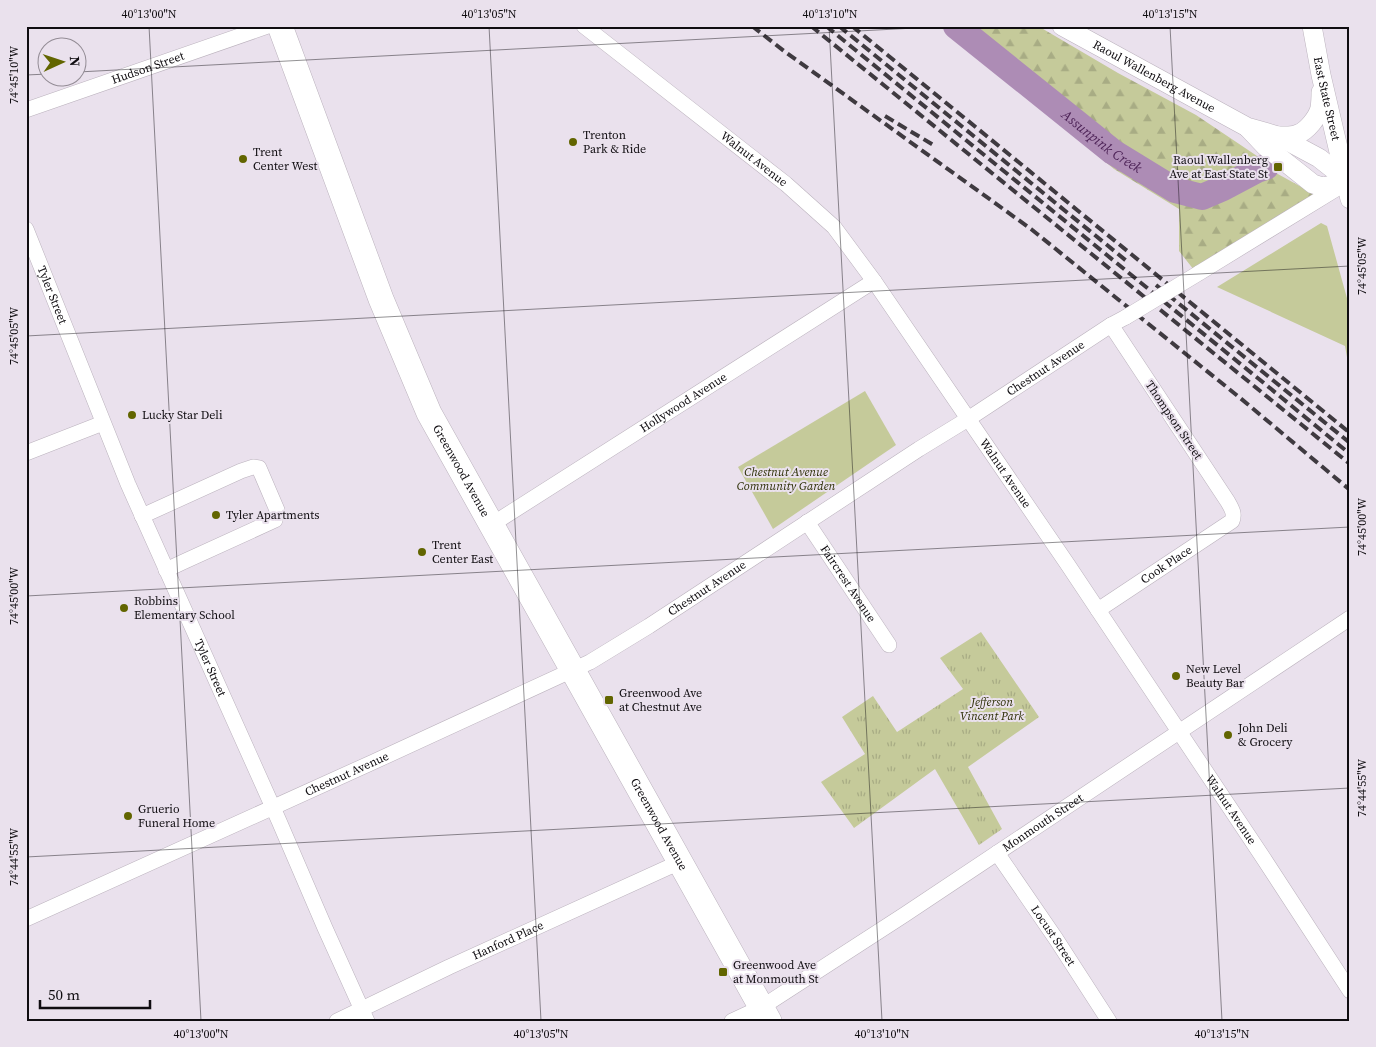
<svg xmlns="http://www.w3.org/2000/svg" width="1376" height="1047" font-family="'Source Serif 4',serif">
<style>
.green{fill:#c5ca9a}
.forest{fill:url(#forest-firs)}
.park{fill:url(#park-tufts)}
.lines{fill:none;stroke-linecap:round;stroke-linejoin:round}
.river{stroke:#ad8cb5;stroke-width:26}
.minor-casing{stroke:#bbb2bd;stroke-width:16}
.tertiary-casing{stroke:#bbb2bd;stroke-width:20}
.primary-casing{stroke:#bbb2bd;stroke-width:26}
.minor{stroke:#fff;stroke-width:15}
.tertiary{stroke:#fff;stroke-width:19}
.primary{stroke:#fff;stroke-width:25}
.rail{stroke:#3f3a40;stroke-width:4;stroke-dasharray:10 5;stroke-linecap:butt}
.minor-bridge-casing{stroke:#bbb2bd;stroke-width:16;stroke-linecap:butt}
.minor-bridge{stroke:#fff;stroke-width:15}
.ticks{fill:none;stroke:#100d11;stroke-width:1;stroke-opacity:0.45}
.poi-dot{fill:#626500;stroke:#eae1ed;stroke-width:2}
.labels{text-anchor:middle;stroke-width:4;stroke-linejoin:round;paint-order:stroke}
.street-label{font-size:12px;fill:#100d11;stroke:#eae1ed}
.poi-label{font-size:12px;fill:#100d11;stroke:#eae1ed;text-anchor:start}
.park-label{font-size:12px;font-style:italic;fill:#2b2d03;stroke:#eae1ed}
.water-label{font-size:14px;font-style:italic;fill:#4e2458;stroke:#eae1ed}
.neatline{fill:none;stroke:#100d11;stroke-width:2}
.ticks-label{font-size:12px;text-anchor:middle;fill:#100d11}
</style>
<defs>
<pattern id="forest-firs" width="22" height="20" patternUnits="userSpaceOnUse" patternTransform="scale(1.25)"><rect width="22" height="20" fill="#c5ca9a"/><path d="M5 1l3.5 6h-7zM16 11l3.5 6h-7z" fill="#a8ac84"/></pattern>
<pattern id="park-tufts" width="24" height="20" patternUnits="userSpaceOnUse" patternTransform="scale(1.25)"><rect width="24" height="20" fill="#c5ca9a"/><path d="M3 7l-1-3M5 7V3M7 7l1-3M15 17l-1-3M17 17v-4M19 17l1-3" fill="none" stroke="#a8ac84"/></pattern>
</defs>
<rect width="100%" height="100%" fill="#eae1ed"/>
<g class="green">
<path d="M1321,223L1327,226L1350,309V374L1345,346L1217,287Z"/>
<path d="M865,391L896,445L773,529L738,467Z"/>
</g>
<path class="forest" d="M940,26H1038L1118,73L1196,115L1260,158L1276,173L1316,195L1194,270L1179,251V209L1114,169Z"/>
<path class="park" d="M981,632L1039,717L968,767L1002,829L979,845L935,769L854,828L821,782L865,754L842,717L873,696L897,732L963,689L940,658Z"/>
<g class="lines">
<path class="river" id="s1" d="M956,26L1113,152L1175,190L1202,197L1223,188L1257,170L1266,167"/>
<g class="minor-casing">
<g id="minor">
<path id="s2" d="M584,26L786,184L834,227L874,281L1068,565L1262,856L1350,991"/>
<path id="s3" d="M26,110L268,26"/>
<path id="s4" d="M26,229L128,484L279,821L325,928L367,1021"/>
<path d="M1199,273L1341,186"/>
<path d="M26,453L103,423"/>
<path d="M142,516L241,471L253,467L259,468L277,510L275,520L183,562L166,570"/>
<path id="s5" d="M807,522L889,645"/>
<path id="s6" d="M491,525L874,281"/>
<path id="s7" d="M1098,610L1232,521C1235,514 1232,509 1228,502L1111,325"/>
<path id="s8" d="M997,853L1056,939L1109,1021"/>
<path id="s9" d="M26,919L371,763L590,662L649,626L919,449L968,419L1111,325L1126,317"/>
<path id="s10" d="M337,1021L449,967L680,862"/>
<path id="s11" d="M732,1021L762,1007L904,915L1350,618"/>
</g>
</g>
<g class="tertiary-casing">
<g id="tertiary">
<path id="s12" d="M1062,26L1247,127L1278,136L1319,158L1333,169L1346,182"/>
<path id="s13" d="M1312,26L1321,75L1350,199"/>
<path d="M1248,128L1265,146L1313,184L1323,187L1346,182"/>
<path d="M1278,136C1285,136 1292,137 1298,134C1307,131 1318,117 1320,108C1321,102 1321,97 1321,92"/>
</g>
</g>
<g class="primary-casing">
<g id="primary">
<path id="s14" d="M280,26L381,299L429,413L769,1021"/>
</g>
</g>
<use href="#minor" class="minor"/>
<use href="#tertiary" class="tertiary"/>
<use href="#primary" class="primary"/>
<g class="rail">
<path d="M752,26L784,51L1031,229L1239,397L1350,490"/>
<path d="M811,26L1350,464"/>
<path d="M826,26L1265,384L1350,454"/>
<path d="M839,26L1129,263"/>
<path d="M852,26L1350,433"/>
<path d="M885,116L935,146"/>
<path d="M1156,285L1350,443"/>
</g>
<g class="minor-bridge-casing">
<path id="minor-bridge" d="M1126,317L1199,273"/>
</g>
<use href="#minor-bridge" class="minor-bridge"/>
</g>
<path class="ticks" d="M149,26L201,1021M489,26L541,1021M829,26L882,1021M1170,26L1222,1021M78,72L953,26M26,75L48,74M26,336L1350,266M26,596L1350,527M26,857L1350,788"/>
<g class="poi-dot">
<circle cx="573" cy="142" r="5"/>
<circle cx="243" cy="159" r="5"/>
<rect x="1273" y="162" width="10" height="10" rx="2.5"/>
<circle cx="132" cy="415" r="5"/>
<circle cx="216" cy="515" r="5"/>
<circle cx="422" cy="552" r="5"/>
<circle cx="124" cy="608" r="5"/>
<circle cx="1176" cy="676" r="5"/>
<rect x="604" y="695" width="10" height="10" rx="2.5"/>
<circle cx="1228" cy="735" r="5"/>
<circle cx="128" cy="816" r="5"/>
<rect x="718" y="967" width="10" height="10" rx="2.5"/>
</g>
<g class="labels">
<g class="street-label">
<text dy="4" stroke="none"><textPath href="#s3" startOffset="129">Hudson Street</textPath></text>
<text dy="4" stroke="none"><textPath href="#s12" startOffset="105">Raoul Wallenberg Avenue</textPath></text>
<text dy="4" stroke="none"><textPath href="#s13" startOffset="74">East State Street</textPath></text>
<text dy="4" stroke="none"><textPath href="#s2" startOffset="216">Walnut Avenue</textPath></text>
<text dy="4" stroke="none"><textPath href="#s4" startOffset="71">Tyler Street</textPath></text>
<text dy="4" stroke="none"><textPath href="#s9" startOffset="1162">Chestnut Avenue</textPath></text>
<text dy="4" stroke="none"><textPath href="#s6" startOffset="228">Hollywood Avenue</textPath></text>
<text transform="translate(1174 420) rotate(56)" y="4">Thompson Street</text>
<text dy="4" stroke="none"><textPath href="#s14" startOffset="481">Greenwood Avenue</textPath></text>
<text dy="4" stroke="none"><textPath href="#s2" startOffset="621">Walnut Avenue</textPath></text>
<text dy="4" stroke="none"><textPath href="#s7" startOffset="82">Cook Place</textPath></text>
<text dy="4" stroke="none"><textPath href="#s5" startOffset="74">Faircrest Avenue</textPath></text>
<text dy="4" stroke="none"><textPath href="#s9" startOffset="758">Chestnut Avenue</textPath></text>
<text dy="4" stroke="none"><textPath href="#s4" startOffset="476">Tyler Street</textPath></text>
<text dy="4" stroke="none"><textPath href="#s9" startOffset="352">Chestnut Avenue</textPath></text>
<text dy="4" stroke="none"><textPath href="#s2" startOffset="1026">Walnut Avenue</textPath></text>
<text dy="4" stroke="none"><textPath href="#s11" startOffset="369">Monmouth Street</textPath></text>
<text dy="4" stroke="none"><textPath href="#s14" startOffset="886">Greenwood Avenue</textPath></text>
<text dy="4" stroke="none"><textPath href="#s8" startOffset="100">Locust Street</textPath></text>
<text dy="4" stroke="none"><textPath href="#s10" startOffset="189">Hanford Place</textPath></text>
</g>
<g class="poi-label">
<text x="583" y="139">Trenton<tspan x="583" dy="14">Park &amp; Ride</tspan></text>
<text x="253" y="156">Trent<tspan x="253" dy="14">Center West</tspan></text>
<text x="1268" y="164" text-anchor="end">Raoul Wallenberg<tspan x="1268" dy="14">Ave at East State St</tspan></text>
<text x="142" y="419">Lucky Star Deli</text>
<text x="226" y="519">Tyler Apartments</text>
<text x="432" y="549">Trent<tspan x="432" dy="14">Center East</tspan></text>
<text x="134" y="605">Robbins<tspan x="134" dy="14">Elementary School</tspan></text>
<text x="1186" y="673">New Level<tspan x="1186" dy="14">Beauty Bar</tspan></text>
<text x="619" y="697">Greenwood Ave<tspan x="619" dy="14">at Chestnut Ave</tspan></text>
<text x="1238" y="732">John Deli<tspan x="1238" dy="14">&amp; Grocery</tspan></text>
<text x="138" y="813">Gruerio<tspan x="138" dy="14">Funeral Home</tspan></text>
<text x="733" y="969">Greenwood Ave<tspan x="733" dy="14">at Monmouth St</tspan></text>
</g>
<g class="park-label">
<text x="786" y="476">Chestnut Avenue<tspan x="786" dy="14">Community Garden</tspan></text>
<text x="992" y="706">Jefferson<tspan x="992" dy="14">Vincent Park</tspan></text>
</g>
<g class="water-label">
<text dy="5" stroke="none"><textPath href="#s1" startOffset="186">Assunpink Creek</textPath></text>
</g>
</g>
<rect width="1376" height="1047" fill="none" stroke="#eae1ed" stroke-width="55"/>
<g transform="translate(62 62) rotate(87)"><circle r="24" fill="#eae1ed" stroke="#938c95"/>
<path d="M0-4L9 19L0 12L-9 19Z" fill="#626500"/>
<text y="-8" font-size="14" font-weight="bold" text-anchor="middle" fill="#100d11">N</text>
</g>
<path d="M40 1000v8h110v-8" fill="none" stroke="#100d11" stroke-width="2.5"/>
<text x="48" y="1000" font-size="15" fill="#100d11" stroke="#eae1ed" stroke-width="4" paint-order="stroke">50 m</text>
<rect x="28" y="28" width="1320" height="992" class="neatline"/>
<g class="ticks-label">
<text x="149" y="18">40°13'00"N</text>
<text x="489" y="18">40°13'05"N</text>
<text x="830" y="18">40°13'10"N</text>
<text x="1170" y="18">40°13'15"N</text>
<text transform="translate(14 75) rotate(-90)" y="4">74°45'10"W</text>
<text transform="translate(1362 266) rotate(-90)" y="4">74°45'05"W</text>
<text transform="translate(14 336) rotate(-90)" y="4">74°45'05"W</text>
<text transform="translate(1362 527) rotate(-90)" y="4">74°45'00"W</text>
<text transform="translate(14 596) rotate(-90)" y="4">74°45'00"W</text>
<text transform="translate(1362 788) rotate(-90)" y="4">74°44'55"W</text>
<text transform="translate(14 857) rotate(-90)" y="4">74°44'55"W</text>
<text x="201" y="1038">40°13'00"N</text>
<text x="541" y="1038">40°13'05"N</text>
<text x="882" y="1038">40°13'10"N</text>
<text x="1222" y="1038">40°13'15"N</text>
</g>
</svg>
